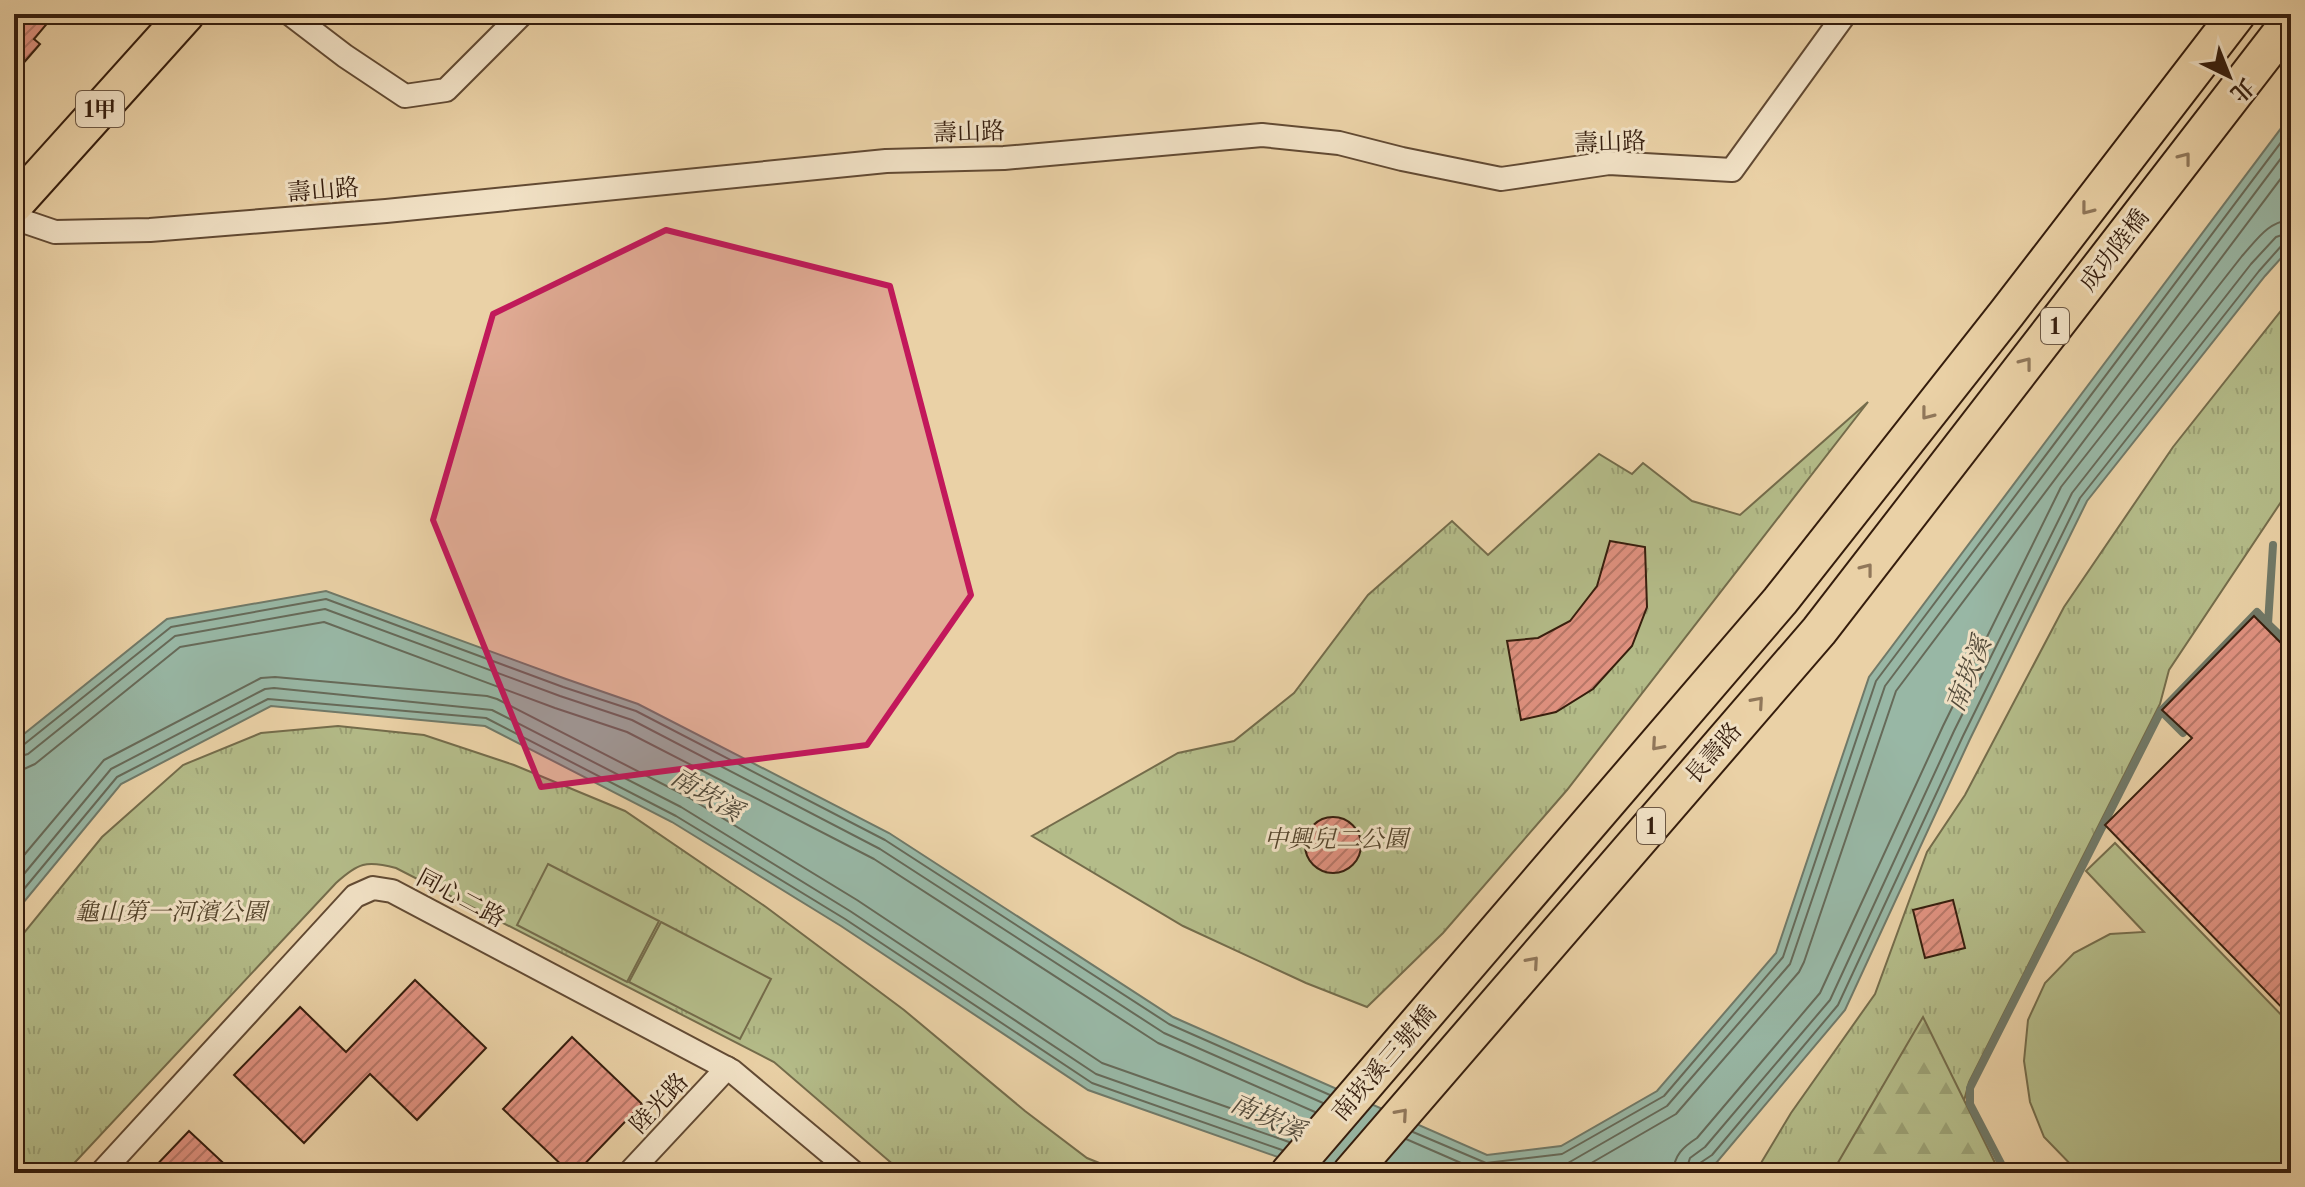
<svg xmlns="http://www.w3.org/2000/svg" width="2305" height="1187" font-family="'Libre Caslon Text','Noto Serif TC',serif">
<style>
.grass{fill:url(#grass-tufts);stroke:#746c4b;stroke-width:2}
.forest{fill:url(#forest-firs);stroke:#746c4b;stroke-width:2}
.pitch{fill:#b4bc89;stroke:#746c4b;stroke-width:2}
.water{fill:#98b7a5;stroke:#707968;stroke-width:2}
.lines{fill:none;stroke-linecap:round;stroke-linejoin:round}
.shore{stroke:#666a59;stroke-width:2}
.stream{stroke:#707968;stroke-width:8}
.building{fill:url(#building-hatch);stroke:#351d0d;stroke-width:2}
.minor-casing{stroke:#624a33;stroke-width:26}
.primary-casing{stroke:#351d0d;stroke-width:40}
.minor{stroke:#f1e1c5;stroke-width:22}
.primary{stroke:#ead1a6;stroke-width:36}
.oneway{stroke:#90775a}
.marked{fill:#c2185b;fill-opacity:0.2;stroke:#c2185b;stroke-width:6;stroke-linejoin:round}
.labels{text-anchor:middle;stroke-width:6;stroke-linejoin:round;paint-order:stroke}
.shield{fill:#f1e1c5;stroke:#6d5844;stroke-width:2}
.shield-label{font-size:22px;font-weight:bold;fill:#351d0d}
.street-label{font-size:24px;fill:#351d0d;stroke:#f1e1c5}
.park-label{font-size:24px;font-style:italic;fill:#55452c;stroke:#f1e1c5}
.water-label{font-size:26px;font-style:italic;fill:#534b3b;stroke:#f1e1c5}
</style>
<defs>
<pattern id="grass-tufts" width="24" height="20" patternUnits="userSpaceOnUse" patternTransform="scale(2)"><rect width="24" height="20" fill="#b4bc89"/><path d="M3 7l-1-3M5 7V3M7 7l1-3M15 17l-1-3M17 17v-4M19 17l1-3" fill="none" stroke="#9ba175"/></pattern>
<pattern id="forest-firs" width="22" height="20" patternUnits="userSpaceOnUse" patternTransform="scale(2)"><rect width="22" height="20" fill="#b4bc89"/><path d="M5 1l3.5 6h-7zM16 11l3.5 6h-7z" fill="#9ba175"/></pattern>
<pattern id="building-hatch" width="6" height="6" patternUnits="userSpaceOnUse" patternTransform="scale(2)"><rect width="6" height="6" fill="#e19281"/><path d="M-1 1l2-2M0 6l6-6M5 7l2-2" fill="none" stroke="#b77768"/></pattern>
</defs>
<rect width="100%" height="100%" fill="#ead1a6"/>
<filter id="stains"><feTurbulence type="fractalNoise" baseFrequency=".0025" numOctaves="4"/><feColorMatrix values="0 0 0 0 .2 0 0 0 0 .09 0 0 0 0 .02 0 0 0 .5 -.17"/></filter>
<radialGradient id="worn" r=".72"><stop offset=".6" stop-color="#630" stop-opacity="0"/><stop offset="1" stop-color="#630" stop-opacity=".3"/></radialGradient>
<g class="grass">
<path d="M2291,298V487L2169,670L2160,704L1969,1082L1964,1101L1999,1173H1755L1791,1113L1875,994L1927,852L1965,795L2064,607L2173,447Z"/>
<path d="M1868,402L1567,790L1443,933L1367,1007L1306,983L1183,926L1032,836L1178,753L1234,741L1294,693L1368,595L1452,521L1488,555L1599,454L1632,474L1643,463L1692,501L1740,515Z"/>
<path d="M338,726L424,735L514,765L625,811L766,907L904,1010L1025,1111L1087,1158L1124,1173H903L774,1062L396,868C366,860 358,863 336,883L65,1173H14V945L102,837L183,765L261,733Z"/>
</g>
<path class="forest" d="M1923,1017L2000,1173H1828L1836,1166Z"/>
<g class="pitch">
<path d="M2115,843L2291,1025V1173H2079L2044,1137L2030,1102L2024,1061L2028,1020L2045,983L2074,953L2110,934L2144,932L2086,871Z"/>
<path d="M548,864L659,921L627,982L517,925Z"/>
<path d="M661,922L771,979L740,1039L629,982Z"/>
</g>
<path class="water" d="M2291,115V247L2265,276L2087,501L1970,739L1845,1010L1717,1162L1698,1173H1323L1088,1090L841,926L672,822L485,726L271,706L121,784L14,914V742L167,619L326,591L566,679L638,704L889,833L1173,1017L1487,1155L1561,1146L1657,1091L1776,953L1869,677Z"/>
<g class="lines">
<g class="shore">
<path d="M14,748L22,746L171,627L326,599L563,687L636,711L885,840L1169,1024L1330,1095"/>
<path d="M14,758L28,754L175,636L325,609L560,696L632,720L880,849L1164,1033L1323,1103"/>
<path d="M14,770L24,769L35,764L180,647L324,622L555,708L627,732L874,859L1158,1043L1315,1112"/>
<path d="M14,867L104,760L261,678L275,677L487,696L497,699L688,797L857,900L1102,1063L1298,1132"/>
<path d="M14,886L111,769L265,689L274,688L492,710L681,807L850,911L1096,1074L1289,1142"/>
<path d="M14,901L117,777L268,699L486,718L676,816L845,919L1092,1083L1282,1150"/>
<path d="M1413,1132L1486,1163L1562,1154L1664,1096L1783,957L1876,681L2291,129"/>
<path d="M1406,1139L1484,1173"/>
<path d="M1490,1173L1568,1163L1667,1106L1790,964L1885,686L2291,145"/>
<path d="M1574,1173L1676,1114L1799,972L1804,962L1896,691L2291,165"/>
<path d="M1673,1173C1674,1155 1683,1147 1697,1138L1820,993L1943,726L2061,487L2242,256C2256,241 2268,221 2291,220"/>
<path d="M1685,1173L1690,1158L1705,1147L1830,1000L1954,731L2072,493L2251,264L2276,237L2291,232"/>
<path d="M1695,1173L1697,1165L1712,1155L1838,1005L1963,736L2080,498L2259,271L2283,244L2291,242"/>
</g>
<g class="stream">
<path d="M2268,624L2291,646"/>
<path d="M2161,711L2183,733"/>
<path d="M2006,1173L1970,1104V1088L2161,711L2257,612L2268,624L2273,545"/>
</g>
</g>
<g class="building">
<path d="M14,14H55L34,39L40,44L14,74Z"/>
<path d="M1610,541L1645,547L1647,607L1632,646L1593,689L1556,712L1521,720L1507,641L1538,638L1570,621L1597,586Z"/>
<path d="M2254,616L2291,653V1017L2105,825L2192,738L2162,710Z"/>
<circle cx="1333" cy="845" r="28"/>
<path d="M1953,900L1965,948L1925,958L1913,910Z"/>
<path d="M415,980L486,1048L417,1120L370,1074L304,1143L234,1075L300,1007L346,1052Z"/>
<path d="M572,1037L642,1104L576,1173H570L503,1109Z"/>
<path d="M189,1131L234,1173H149Z"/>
</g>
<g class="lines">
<g class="minor-casing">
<g id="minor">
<path d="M290,14L345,56L405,96L446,90L522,14"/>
<path d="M14,218L55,232L150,230L386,211L886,161L1004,158L1262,135L1339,143L1402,159L1501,179L1609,163L1732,170L1845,14"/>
<path d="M101,1173L355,896L373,888L392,891L732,1071L854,1173"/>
<path d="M629,1173L727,1068"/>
</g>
</g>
<g class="primary-casing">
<g id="primary">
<path d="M14,205L186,14"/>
<path d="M1289,1173L1780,601L2007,313L2237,14"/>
<path d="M1351,1173L1819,631L2291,20"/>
</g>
</g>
<use href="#minor" class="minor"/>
<use href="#primary" class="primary"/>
</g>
<defs><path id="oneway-chevron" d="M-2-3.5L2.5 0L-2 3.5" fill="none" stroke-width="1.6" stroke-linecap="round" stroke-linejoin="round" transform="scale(2)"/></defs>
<g class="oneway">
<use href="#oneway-chevron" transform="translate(2185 158) rotate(-52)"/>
<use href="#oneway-chevron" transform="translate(2087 209) rotate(128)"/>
<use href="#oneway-chevron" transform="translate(2026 363) rotate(-52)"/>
<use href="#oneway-chevron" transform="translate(1927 414) rotate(128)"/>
<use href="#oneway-chevron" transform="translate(1867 569) rotate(-52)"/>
<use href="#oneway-chevron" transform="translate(1758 702) rotate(-49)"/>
<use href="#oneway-chevron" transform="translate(1657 745) rotate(131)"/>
<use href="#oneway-chevron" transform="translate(1533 962) rotate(-49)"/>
<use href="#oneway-chevron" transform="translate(1402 1114) rotate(-49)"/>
</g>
<path class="marked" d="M666,230L890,286L971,595L867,745L541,787L433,520L493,314Z"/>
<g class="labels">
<g class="shield">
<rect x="76" y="91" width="48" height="36" rx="6"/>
<rect x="2041" y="308" width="28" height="36" rx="6"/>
<rect x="1637" y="808" width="28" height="36" rx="6"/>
</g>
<g class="shield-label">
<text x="100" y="117">1甲</text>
<text x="2055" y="334">1</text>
<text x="1651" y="834">1</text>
</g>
<g class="street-label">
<text transform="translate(969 132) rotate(-2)" y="8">壽山路</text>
<text transform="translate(1610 142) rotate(-2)" y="8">壽山路</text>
<text transform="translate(323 190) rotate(-5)" y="8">壽山路</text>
<text transform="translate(2114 250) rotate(-52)" y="8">成功陸橋</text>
<text transform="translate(1713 753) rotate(-49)" y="8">長壽路</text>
<text transform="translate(461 898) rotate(28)" y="8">同心二路</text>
<text transform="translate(1384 1063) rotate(-49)" y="8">南崁溪三號橋</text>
<text transform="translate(659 1103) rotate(-47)" y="8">陸光路</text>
</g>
<g class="park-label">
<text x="1336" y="847">中興兒二公園</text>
<text x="171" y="920">龜山第一河濱公園</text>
</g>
<g class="water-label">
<text transform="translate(1968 674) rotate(-68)" y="9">南崁溪</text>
<text transform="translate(707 794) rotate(31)" y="9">南崁溪</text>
<text transform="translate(1268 1117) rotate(24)" y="9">南崁溪</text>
</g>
</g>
<rect width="2305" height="1187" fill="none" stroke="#ead1a6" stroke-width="48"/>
<rect x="16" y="16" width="2273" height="1155" fill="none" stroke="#351d0d" stroke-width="4"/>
<rect x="24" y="24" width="2257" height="1139" fill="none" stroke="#351d0d" stroke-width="2"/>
<g transform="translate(2229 76) rotate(137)" stroke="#f1e1c5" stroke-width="6" paint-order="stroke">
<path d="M0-6L14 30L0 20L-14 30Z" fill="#351d0d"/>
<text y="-12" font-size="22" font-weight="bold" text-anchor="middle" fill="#351d0d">北</text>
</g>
<rect width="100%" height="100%" filter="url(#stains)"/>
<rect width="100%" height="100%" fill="url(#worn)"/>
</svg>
